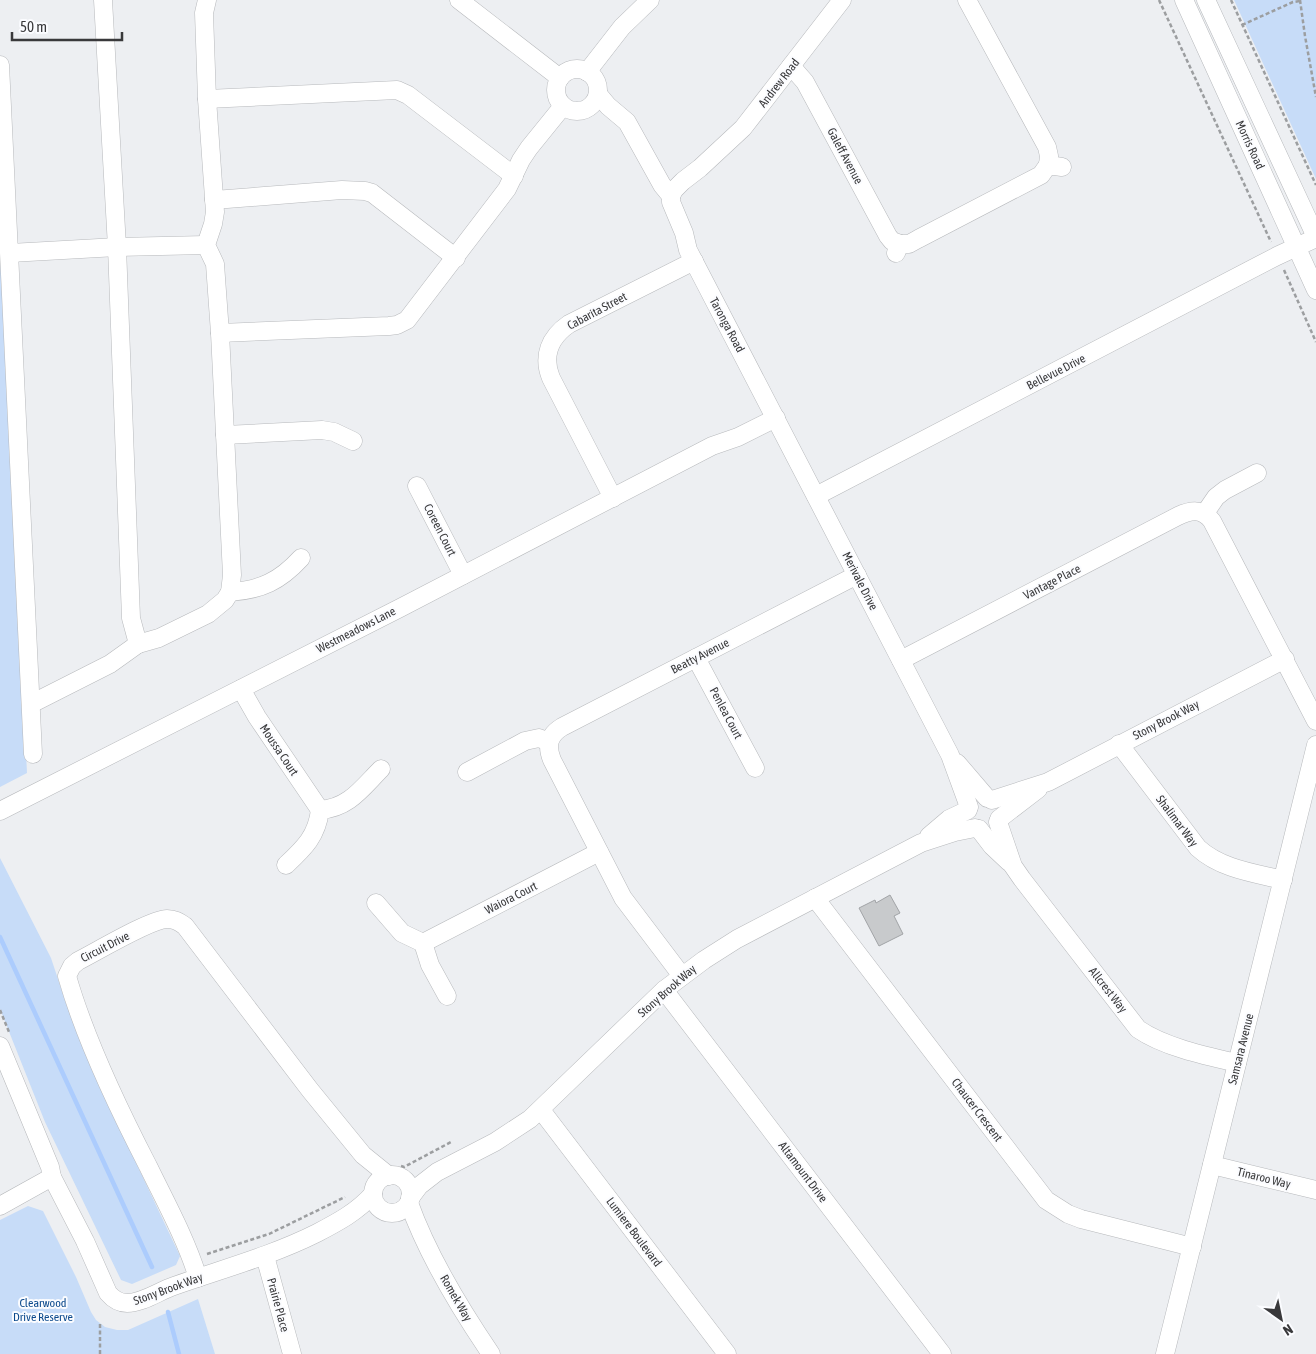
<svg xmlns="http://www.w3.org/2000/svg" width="1316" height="1354" font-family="'Asap Condensed',sans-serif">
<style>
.green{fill:#c7dcf8}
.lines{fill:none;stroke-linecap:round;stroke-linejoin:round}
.stream{stroke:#acccfd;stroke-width:4.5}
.building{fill:#c8cacc;stroke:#a2a4a7}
.minor-casing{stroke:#b7b9bc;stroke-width:19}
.path{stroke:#9c9ea0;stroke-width:2.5;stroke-dasharray:4 2.5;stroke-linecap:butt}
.minor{stroke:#fff;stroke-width:18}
.labels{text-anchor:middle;stroke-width:4;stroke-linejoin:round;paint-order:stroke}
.street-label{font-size:12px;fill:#39393b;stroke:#fbfcff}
.park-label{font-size:12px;fill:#0b498c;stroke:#fbfcff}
</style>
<rect width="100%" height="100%" fill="#edeff2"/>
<g class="green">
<path d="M1234,0H1316V179Z"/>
<path d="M0,211L27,773L0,787Z"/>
<path d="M0,858L51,958L67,1006L98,1082L180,1256L176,1265L132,1284L121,1280L45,1122L0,1009Z"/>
<path d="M28,1206L43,1211L76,1277L91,1312L96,1320L105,1327L117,1330H128L198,1299L215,1354H0V1220Z"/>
</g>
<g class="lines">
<g class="stream">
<path d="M0,937L152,1267"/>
<path d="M168,1312L179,1354"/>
</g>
</g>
<path class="building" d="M890,895L900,913L894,916L903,934L879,946L859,908L875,900L876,903Z"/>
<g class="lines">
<g class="minor-casing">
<g id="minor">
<path d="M103,0L117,247L131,618L138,644L159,638L208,614L225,600L230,592L232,575L220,333"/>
<path d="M207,0L204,13L207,99L215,212L213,224L206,245L215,264L220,333L389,326L397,325L407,320L507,189L521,160L529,148L563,106"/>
<path d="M459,0L560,78"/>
<path d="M967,0L1047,147L1049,156L1048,165"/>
<path d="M1184,0L1316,290"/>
<path d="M1206,0L1316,237"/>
<path d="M0,65L33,754"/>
<path d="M791,66L805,82L888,236L892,241L900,244"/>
<circle cx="577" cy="90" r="21"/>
<path d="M587,72L622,27L650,0"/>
<path d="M598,94L608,106L627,122L662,185L671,196V202L684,233L688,250L950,755L969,807"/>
<path d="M207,99L397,90L408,95L514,176"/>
<path d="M671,196L674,190L683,181L700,168L743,128L842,0"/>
<path d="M214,200L342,190L365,191L372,193L456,258"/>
<path d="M10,253L117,247L206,245"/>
<path d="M896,253L900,244H909L918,239L1041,175L1048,165L1062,167"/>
<path d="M225,435L322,430L334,432L353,441"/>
<path d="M417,486L463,575"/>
<path d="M816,496L1277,256L1316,238"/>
<path d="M613,498L551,378C542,356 550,337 569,324L694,261"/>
<path d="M1205,513L1216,497L1225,490L1257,473"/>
<path d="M230,592C261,590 280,581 301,558"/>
<path d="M696,658L755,768"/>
<path d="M901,660L1178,516C1191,510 1202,508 1212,521L1316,721"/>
<path d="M241,689L257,717L320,810"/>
<path d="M31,704L110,664L138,644"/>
<path d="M1119,744L1198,848C1221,869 1254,873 1283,880"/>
<path d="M957,763L987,798"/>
<path d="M467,772L525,741L539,738L549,742"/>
<path d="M992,800L1048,782L1285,659"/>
<path d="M0,811L400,608L712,446L738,437L776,418"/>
<path d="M999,819L1038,789"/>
<path d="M998,822L1013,866L1022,879L1138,1029C1164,1047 1206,1056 1237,1063"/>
<path d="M979,829L992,846L1009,862"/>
<path d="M929,836L949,819L968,810"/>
<path d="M286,865C304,848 317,836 320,810C349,808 362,788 381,769"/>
<path d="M815,898L1046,1200L1068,1214L1081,1219L1192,1247"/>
<path d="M376,903L402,933L423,943L430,965L447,996"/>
<path d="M423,943L599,852"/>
<path d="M682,976L623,898L552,760C546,745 549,735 562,727L857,575"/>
<path d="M664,990L942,1354"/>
<path d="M0,1046L50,1167L52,1177L85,1241L108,1293C113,1299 119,1303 127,1303C143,1303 159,1291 174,1286C222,1269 271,1256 317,1233C338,1222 357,1212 373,1194"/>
<path d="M541,1110L727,1354"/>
<path d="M1212,1165L1316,1190"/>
<circle cx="392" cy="1194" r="19"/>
<path d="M410,1198L419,1186L437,1172L495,1142L530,1119L664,990L704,960L737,939L921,843L955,832L975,828"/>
<path d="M409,1203C428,1256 459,1307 491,1354"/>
<path d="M0,1206L52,1177"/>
<path d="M265,1256L292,1354"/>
<path d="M198,1278C186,1239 166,1203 148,1166C118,1108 85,1039 67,976L72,966L78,961C96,952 151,919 167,919C175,919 179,922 185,926L310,1090L363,1155L389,1176"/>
<path d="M1165,1354L1316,745"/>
</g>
</g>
<g class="path">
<path d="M1159,0L1271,242"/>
<path d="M1231,0L1316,185"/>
<path d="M1300,0L1305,36L1316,97"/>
<path d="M1242,25L1293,2L1300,1"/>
<path d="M1284,270L1316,342"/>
<path d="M0,1010L9,1032"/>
<path d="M401,1166L404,1167L451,1142"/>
<path d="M207,1254L269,1234L345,1197"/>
<path d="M100,1354V1322"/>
</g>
<use href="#minor" class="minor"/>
</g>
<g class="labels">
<g class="street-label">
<text transform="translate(779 83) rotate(-52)" y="4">Andrew Road</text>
<text transform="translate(1250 145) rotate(65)" y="4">Morris Road</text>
<text transform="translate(845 156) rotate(62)" y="4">Galeff Avenue</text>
<text transform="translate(597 311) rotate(-28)" y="4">Cabarita Street</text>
<text transform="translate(727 325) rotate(62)" y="4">Taronga Road</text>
<text transform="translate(1056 372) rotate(-27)" y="4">Bellevue Drive</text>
<text transform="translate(440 530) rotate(63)" y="4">Coreen Court</text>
<text transform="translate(860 581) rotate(63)" y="4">Merivale Drive</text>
<text transform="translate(1052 582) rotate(-27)" y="4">Vantage Place</text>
<text transform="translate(356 630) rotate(-27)" y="4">Westmeadows Lane</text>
<text transform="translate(700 656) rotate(-27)" y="4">Beatty Avenue</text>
<text transform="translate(726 713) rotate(62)" y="4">Penlea Court</text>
<text transform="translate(1166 720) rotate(-27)" y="4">Stony Brook Way</text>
<text transform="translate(279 750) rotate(56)" y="4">Moussa Court</text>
<text transform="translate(1177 821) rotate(53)" y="4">Shalimar Way</text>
<text transform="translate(511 898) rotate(-27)" y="4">Waiora Court</text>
<text transform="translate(105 947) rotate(-27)" y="4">Circuit Drive</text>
<text transform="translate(1108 990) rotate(52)" y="4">Allcrest Way</text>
<text transform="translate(667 991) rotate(-41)" y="4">Stony Brook Way</text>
<text transform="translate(1241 1049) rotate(-76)" y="4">Samsara Avenue</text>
<text transform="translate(977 1110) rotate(53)" y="4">Chaucer Crescent</text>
<text transform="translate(803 1172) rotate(53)" y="4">Altamount Drive</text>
<text transform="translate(1264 1178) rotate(14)" y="4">Tinaroo Way</text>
<text transform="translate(634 1232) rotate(53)" y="4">Lumiere Boulevard</text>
<text transform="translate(168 1289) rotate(-20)" y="4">Stony Brook Way</text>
<text transform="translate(456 1298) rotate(60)" y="4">Romek Way</text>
<text transform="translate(278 1305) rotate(75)" y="4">Prairie Place</text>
</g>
<g class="park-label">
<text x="43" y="1307">Clearwood<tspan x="43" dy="14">Drive Reserve</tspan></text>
</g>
</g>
<g transform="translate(1281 1319) rotate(147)" stroke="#fbfcff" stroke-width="4" paint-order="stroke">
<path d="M0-4L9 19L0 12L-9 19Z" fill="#39393b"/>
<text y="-8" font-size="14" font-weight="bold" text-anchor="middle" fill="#39393b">N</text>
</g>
<path d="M12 32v8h110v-8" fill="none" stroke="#39393b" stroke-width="2.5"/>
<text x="20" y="32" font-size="15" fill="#39393b" stroke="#fbfcff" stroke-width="4" paint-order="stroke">50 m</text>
</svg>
